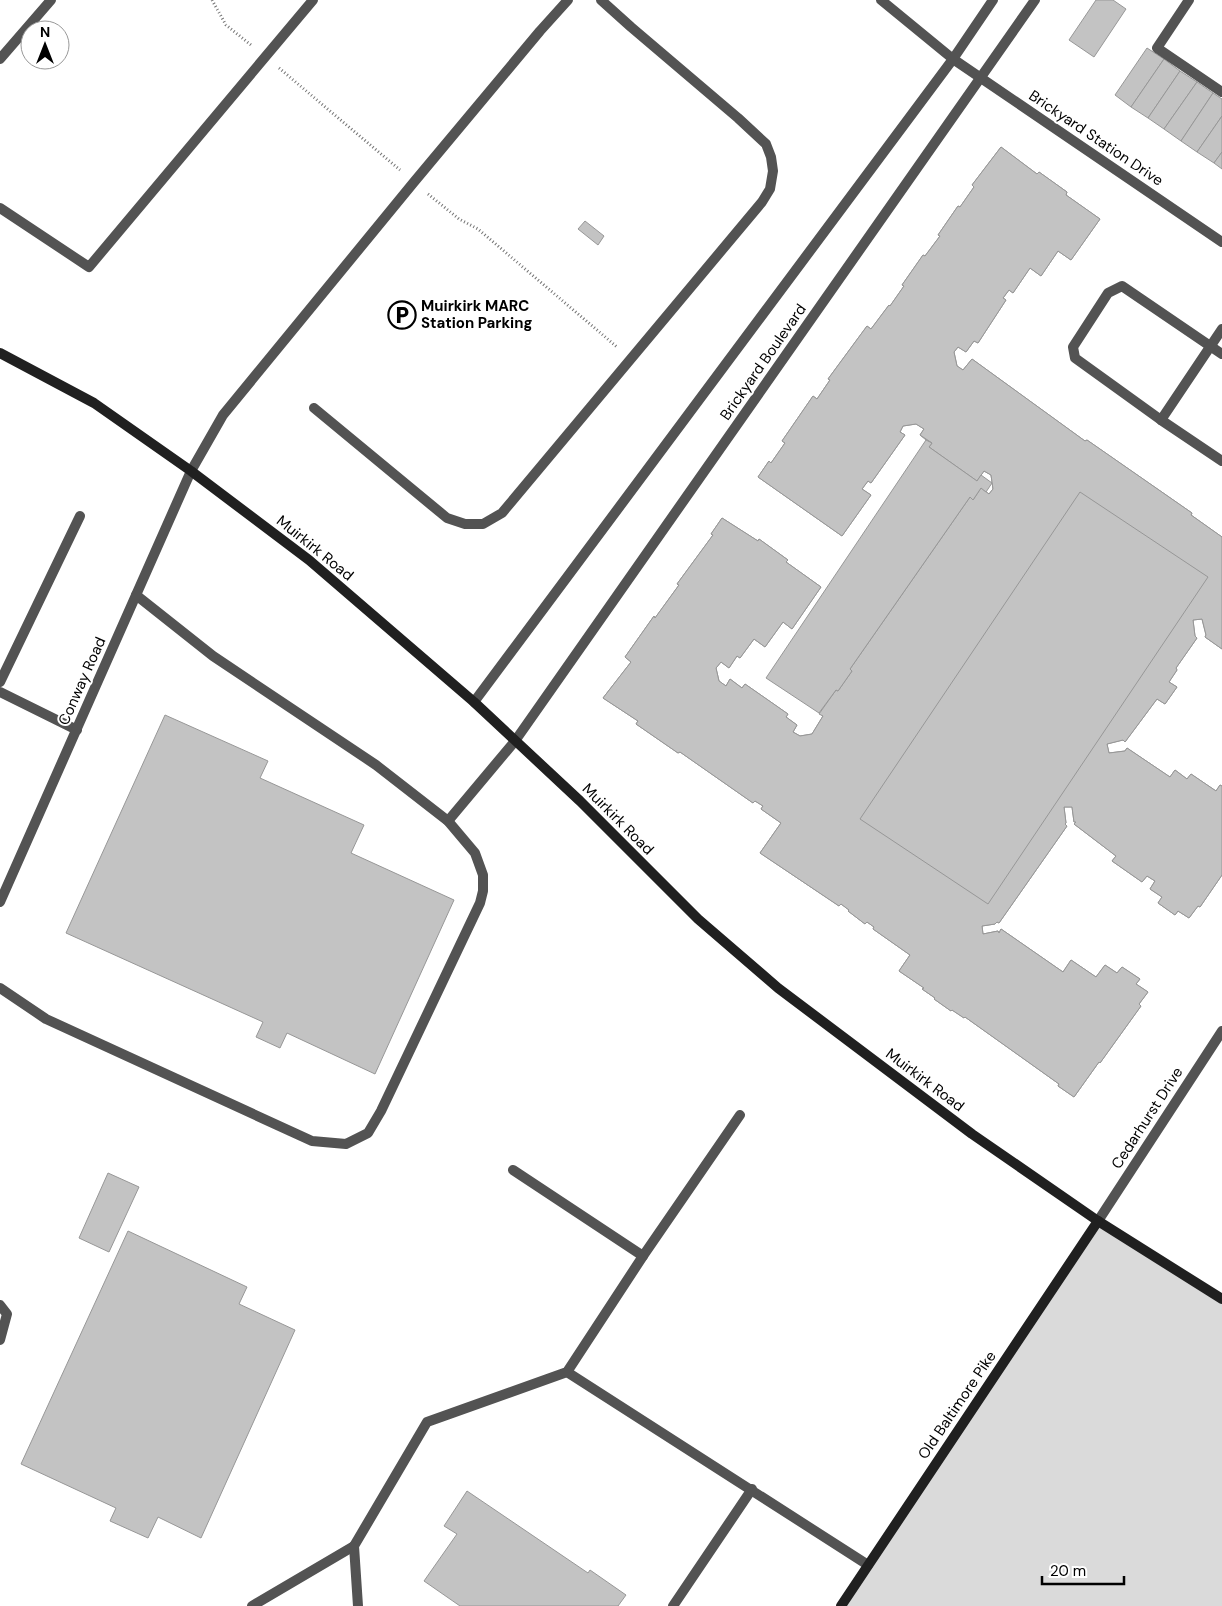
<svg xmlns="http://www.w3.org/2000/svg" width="1222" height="1606" font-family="'DM Sans',sans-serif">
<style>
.green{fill:#dadada}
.building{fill:#c3c3c3;stroke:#979797;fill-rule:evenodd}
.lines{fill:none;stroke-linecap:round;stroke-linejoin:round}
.path{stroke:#757575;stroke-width:3;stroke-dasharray:1 2.5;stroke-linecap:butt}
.lane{stroke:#535353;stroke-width:10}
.street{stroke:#535353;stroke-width:10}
.secondary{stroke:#202020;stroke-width:10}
.labels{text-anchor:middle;stroke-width:4;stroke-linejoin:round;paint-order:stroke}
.street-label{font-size:15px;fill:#000;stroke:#fff}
.poi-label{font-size:15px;font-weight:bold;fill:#000;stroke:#fff;text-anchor:start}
</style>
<rect width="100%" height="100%" fill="#fff"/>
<path class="green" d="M1098,1221L1222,1297V1606H841Z"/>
<g class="building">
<path d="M1096,0H1113L1126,9L1094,57L1069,40Z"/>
<path d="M1147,48L1164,59L1131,107L1115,95Z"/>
<path d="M1164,59L1180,71L1148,118L1131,107Z"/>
<path d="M1180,71L1197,82L1164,129L1148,118Z"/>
<path d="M1197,82L1213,93L1181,141L1164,129Z"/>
<path d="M1213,93L1222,99V116L1197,152L1181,141Z"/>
<path d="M1222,116V152L1214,163L1197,152Z"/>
<path d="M1001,147L1037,174L1039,172L1067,192L1066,195L1100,219L1071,260L1058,251L1041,276L1030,268L1013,293L1009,290L1003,298L1006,300L978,343L974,341L966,352L958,347L954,352L957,366L963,370L972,359L1085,441L1087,440L1192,513L1191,515L1222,537V649L1205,637L1206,635L1202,619L1193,620L1195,636L1197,638L1176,668L1177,670L1169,682L1177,687L1165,704L1157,699L1125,742L1123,740L1107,744L1109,753L1125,751L1127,748L1170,777L1175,770L1187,779L1191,774L1216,791L1220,785L1222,786V875L1200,907L1198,906L1189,918L1178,911L1175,915L1158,903L1162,897L1150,889L1155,881L1147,876L1142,882L1112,861L1116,856L1074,824L1076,822H1074L1072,807H1064L1066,823L1065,824L1067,826L999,923L997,922L995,924L982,926L983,934L998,931L999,933L1001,929L1063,972L1071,960L1096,977L1105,965L1117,973L1122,967L1140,979L1136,984L1148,992L1139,1004L1141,1006L1100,1063L1099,1062L1074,1097L1058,1086L1059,1084L965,1017L964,1018L952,1010L951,1011L934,999L935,998L922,989L924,988L899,971L910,955L873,929L874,927L867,922L865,924L848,911L849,910L841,904L839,906L760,853L781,823L761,809L763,806L755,801L753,803L680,752L678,753L636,724L638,721L603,698L631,662L625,657L654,616L655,618L679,585L677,584L713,535L711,534L722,518L758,541L759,539L788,560L786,562L821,587L792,629L783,622L765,647L754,639L740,658L737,656L729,668L721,662L716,668L719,681L726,686L730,679L742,688L745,684L788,714L786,717L797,725L793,732L800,736L812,734L823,716L819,713L832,721L986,492L989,494L993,489L991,475L984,471L981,475L926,440L920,435L924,429L916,424L903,426L900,432L905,435L871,483L868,481L862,489L871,495L842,536L758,477L769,461L771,463L785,443L782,441L813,396L817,399L830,380L828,379L867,326L871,329L889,305L890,306L904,286L902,285L923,255L925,256L940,236L938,235L958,206L960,207L974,187L972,185ZM1080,492L1208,577L988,904L860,819Z"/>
<path d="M1001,147L1037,174L1039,172L1067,192L1066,195L1100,219L1071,260L1058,251L1041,276L1030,268L1013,293L1009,290L1003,298L1006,300L978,343L974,341L966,352L958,347L954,352L957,366L963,370L972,359L1085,441L1087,440L1192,513L1191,515L1222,537V649L1205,637L1206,635L1202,619L1193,620L1195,636L1197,638L1176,668L1177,670L1169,682L1177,687L1165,704L1157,699L1125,742L1123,740L1107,744L1109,753L1125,751L1127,748L1170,777L1175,770L1187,779L1191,774L1216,791L1220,785L1222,786V875L1200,907L1198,906L1189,918L1178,911L1175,915L1158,903L1162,897L1150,889L1155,881L1147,876L1142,882L1112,861L1116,856L1074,824L1076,822H1074L1072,807H1064L1066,823L1065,824L1067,826L999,923L997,922L995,924L982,926L983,934L998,931L999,933L1001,929L1063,972L1071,960L1096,977L1105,965L1117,973L1122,967L1140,979L1136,984L1148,992L1139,1004L1141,1006L1100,1063L1099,1062L1074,1097L1058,1086L1059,1084L965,1017L964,1018L952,1010L951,1011L934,999L935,998L922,989L924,988L899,971L910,955L873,929L874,927L867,922L865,924L848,911L849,910L841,904L839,906L760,853L781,823L761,809L763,806L755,801L753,803L680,752L678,753L636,724L638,721L603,698L631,662L625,657L654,616L655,618L679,585L677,584L713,535L711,534L722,518L758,541L759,539L788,560L786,562L821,587L792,629L783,622L765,647L754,639L740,658L737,656L729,668L721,662L716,668L719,681L726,686L730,679L742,688L745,684L788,714L786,717L797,725L793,732L800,736L812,734L823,716L819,714L836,690L838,691L852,671L850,669L970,497L973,500L981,488L989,494L993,489L991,475L984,471L977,481L929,447L932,443L920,435L924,429L916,424L903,426L900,432L905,435L871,483L868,481L862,489L871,495L842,536L758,477L769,461L771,463L785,443L782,441L813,396L817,399L830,380L828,379L867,326L871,329L889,305L890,306L904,286L902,285L923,255L925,256L940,236L938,235L958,206L960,207L974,187L972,185Z"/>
<path d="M1222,152V169L1214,163Z"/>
<path d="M585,221L604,236L598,245L578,229Z"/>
<path d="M926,440L932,443L929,447L977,481L981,475L992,483L986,492L981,488L973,500L970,497L850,669L852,671L838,691L836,690L819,713L766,678Z"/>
<path d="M1080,492L1208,577L988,904L860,819Z"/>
<path d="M165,715L268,761L260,778L364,825L351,853L454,900L375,1074L287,1033L280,1048L256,1037L263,1022L66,933Z"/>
<path d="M108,1173L139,1187L109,1252L79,1238Z"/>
<path d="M128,1231L247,1287L239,1304L295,1330L201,1538L158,1517L148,1538L110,1521L116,1508L21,1464Z"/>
<path d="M467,1491L588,1573L590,1570L626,1595L618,1606H460L424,1581L457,1534L444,1526Z"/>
</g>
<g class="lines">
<g class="path">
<path d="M212,0L226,25L251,45"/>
<path d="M279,68L400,170"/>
<path d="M428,194L459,219L478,229L617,347"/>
</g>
<g class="lane">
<path d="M1189,0L1157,48L1222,92"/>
<path d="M0,59L51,0"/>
<path d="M0,208L89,267L313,0"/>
<path d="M1222,354L1122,286L1108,293L1073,347L1075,358L1161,420L1222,461"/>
<path d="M314,408L447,518L465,524H483L502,513L762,202L770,189L773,171L771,157L766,144L738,118L631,27L601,0"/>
<path d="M1161,420L1222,329"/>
<path d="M191,471L223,415L414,182L540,31L568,0"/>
<path d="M0,682L80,516"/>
<path d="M0,692L77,730"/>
<path d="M448,821L515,741"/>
<path d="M0,988L46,1019L312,1141L346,1144L368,1133L381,1111L480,903L483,891V875L475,853L448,821L376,765L213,656L136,595"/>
<path d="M513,1170L643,1256"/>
<path d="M0,1305L7,1314L0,1340"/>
<path d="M567,1372L868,1565"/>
<path d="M252,1606L354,1546"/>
<path d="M358,1606L354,1546L427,1422L567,1372L643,1256L740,1115"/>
<path d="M673,1606L752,1489"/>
</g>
<g class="street">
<path d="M881,0L953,59L1222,242"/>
<path d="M474,702L953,59L993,0"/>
<path d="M515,741L1035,0"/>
<path d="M0,902L191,471"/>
<path d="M1098,1221L1222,1031"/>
</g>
<g class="secondary">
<path d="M0,353L94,403L191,471L309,560L474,702L580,801L698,919L778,988L972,1134L1098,1221L1222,1299"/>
<path d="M841,1606L1098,1221"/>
</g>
</g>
<defs>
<g id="parking-ring" transform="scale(1.4375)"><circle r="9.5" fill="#fff" stroke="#000" stroke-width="1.5"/><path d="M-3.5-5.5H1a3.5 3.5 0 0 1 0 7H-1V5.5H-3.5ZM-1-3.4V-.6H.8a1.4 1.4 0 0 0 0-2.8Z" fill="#000"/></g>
</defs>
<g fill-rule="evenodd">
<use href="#parking-ring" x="402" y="315"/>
</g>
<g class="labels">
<g class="street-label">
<text transform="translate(1096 138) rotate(34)" y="5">Brickyard Station Drive</text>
<text transform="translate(763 362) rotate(-55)" y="5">Brickyard Boulevard</text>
<text transform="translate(315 548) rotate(39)" y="5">Muirkirk Road</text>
<text transform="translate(82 681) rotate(-66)" y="5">Conway Road</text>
<text transform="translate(618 819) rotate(45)" y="5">Muirkirk Road</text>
<text transform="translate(925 1080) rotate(37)" y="5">Muirkirk Road</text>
<text transform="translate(1147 1118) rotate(-57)" y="5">Cedarhurst Drive</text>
<text transform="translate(957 1405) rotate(-56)" y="5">Old Baltimore Pike</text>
</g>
<g class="poi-label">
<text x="421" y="311">Muirkirk MARC<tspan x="421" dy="17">Station Parking</tspan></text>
</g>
</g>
<g transform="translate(45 45)"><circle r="24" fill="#ffffff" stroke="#999999"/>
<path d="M0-4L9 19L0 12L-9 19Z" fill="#000000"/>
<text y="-8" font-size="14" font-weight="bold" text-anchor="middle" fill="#000000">N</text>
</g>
<path d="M1042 1576v8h82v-8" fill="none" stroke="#000000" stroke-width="2.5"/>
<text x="1050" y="1576" font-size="15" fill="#000000" stroke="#ffffff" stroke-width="4" paint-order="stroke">20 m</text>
</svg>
